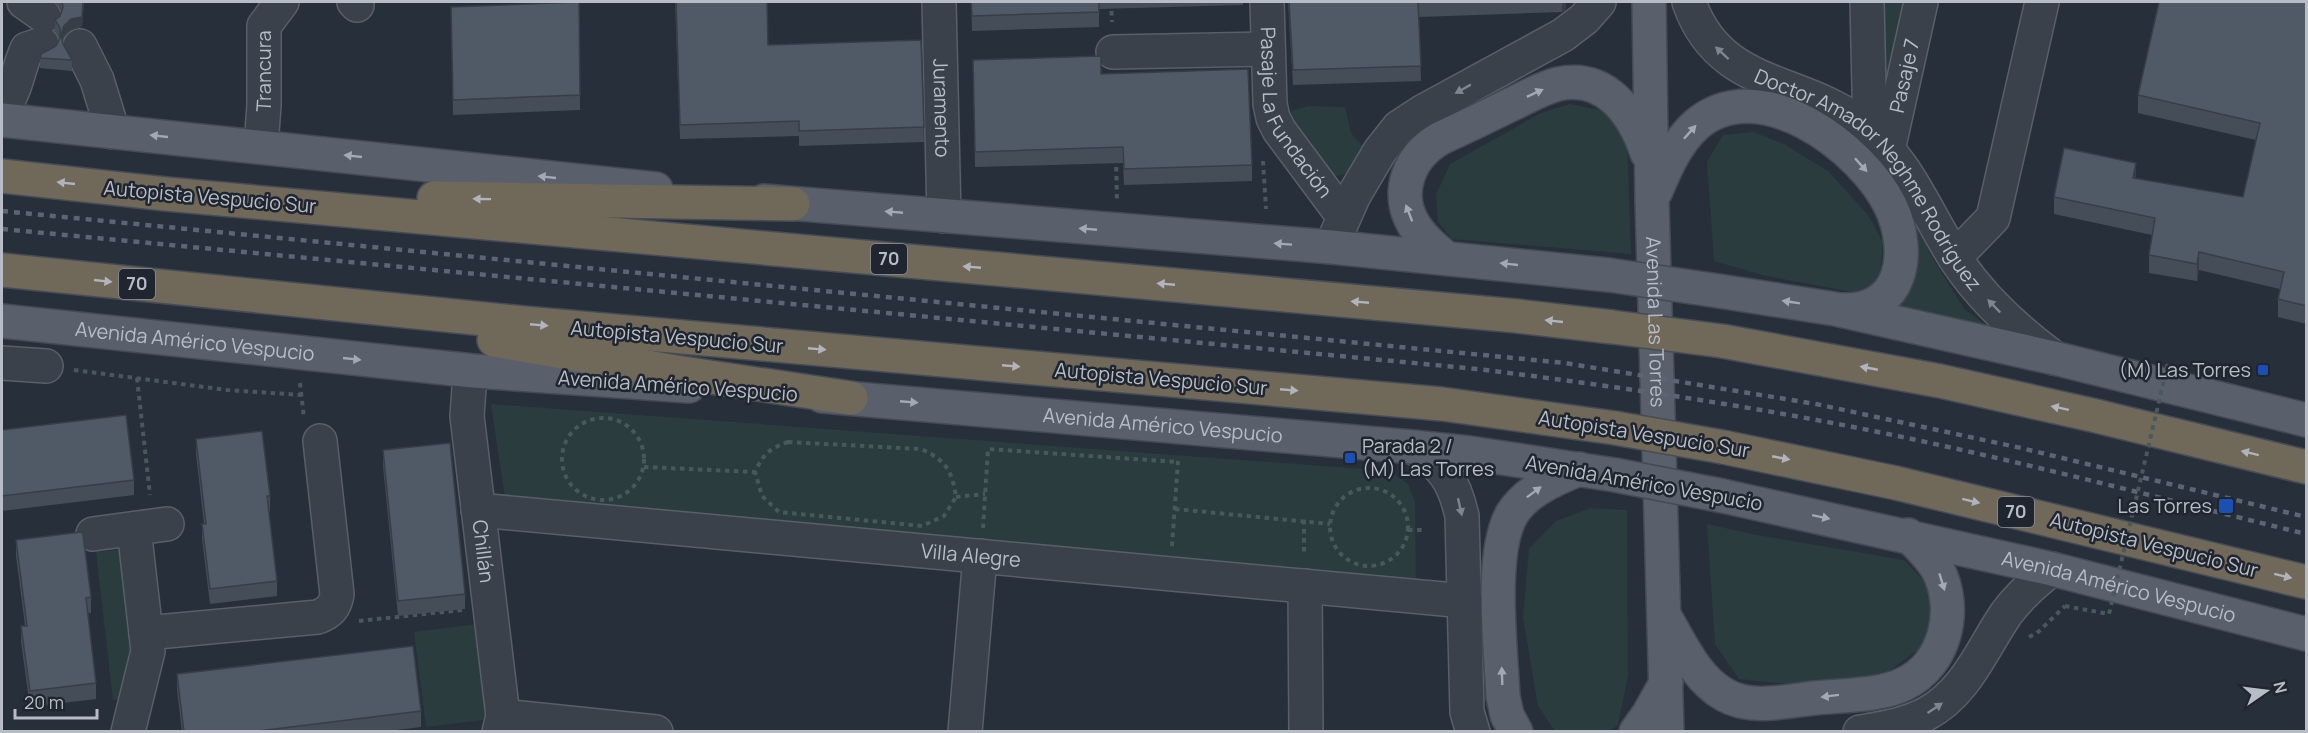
<svg xmlns="http://www.w3.org/2000/svg" width="2308" height="733" font-family="Manrope,sans-serif">
<style>
.green{fill:#2a3c3d}
.lines{fill:none;stroke-linecap:round;stroke-linejoin:round}
.minor-tunnel{stroke:#3d4450;stroke-width:33;stroke-dasharray:33 16;stroke-linecap:butt}
.minor-casing{stroke:#595f69;stroke-width:36}
.major-casing{stroke:#444a54;stroke-width:36}
.highway-casing{stroke:#464c56;stroke-width:36}
.path{stroke:#49585b;stroke-width:4;stroke-dasharray:4.5 4.5;stroke-linecap:butt}
.minor{stroke:#3b414b;stroke-width:33}
.major{stroke:#59606b;stroke-width:33}
.highway{stroke:#706859;stroke-width:33}
.rail{stroke:#5d6572;stroke-width:4.5;stroke-dasharray:6 6;stroke-linecap:butt}
.major-bridge-casing{stroke:#444a54;stroke-width:36;stroke-linecap:butt}
.highway-bridge-casing{stroke:#464c56;stroke-width:36;stroke-linecap:butt}
.path-bridge{stroke:#49585b;stroke-width:4;stroke-dasharray:4.5 4.5;stroke-linecap:butt}
.major-bridge{stroke:#59606b;stroke-width:33}
.highway-bridge{stroke:#706859;stroke-width:33}
.wall{fill:#454d58}
.shaded-wall{fill:#383e47}
.building{fill:#505966;stroke:#383e47;stroke-width:1.5}
.oneway{fill:#7f858f}
.oneway2{fill:#a4aab5}
.oneway3{fill:#b0b4bc}
.transit-dot{fill:#1a4fb4;stroke:#202630;stroke-width:2}
.labels{text-anchor:middle;stroke-width:5;stroke-linejoin:round;paint-order:stroke}
.shield{fill:#202630;stroke:#8a8f9a;stroke-width:1.5}
.shield-label{font-size:18px;font-weight:bold;fill:#b7bcc7}
.street-label{font-size:20px;fill:#b7bcc7;stroke:#202630}
.poi-label{font-size:20px;fill:#b7bcc7;stroke:#202630;text-anchor:end}
</style>
<rect width="100%" height="100%" fill="#272f3b"/>
<g class="green">
<path d="M1882,2H1908L1883,102Z"/>
<path d="M1569,104L1604,111L1627,139L1631,254L1452,239L1438,222L1436,195L1450,164L1541,113Z"/>
<path d="M1308,106L1345,107L1351,133L1364,148C1355,165 1349,180 1327,175L1287,118L1292,111Z"/>
<path d="M1753,132L1784,144L1828,171L1868,215L1883,242L1880,277L1863,294L1766,276L1714,261L1707,162L1723,135Z"/>
<path d="M1916,219L1930,254L1964,309L1993,330L1893,310L1908,232Z"/>
<path d="M491,404L1390,471L1408,484L1415,501L1416,582L505,498Z"/>
<path d="M1591,508L1627,510L1628,676L1618,725L1610,731H1555L1538,706L1523,618L1529,549L1556,521Z"/>
<path d="M1707,524L1752,534L1904,560L1927,584L1935,615L1929,642L1882,676L1797,685L1739,679L1715,644Z"/>
<path d="M126,549L139,650L126,698L113,700L96,552Z"/>
<path d="M478,624L490,719L426,727L414,632Z"/>
</g>
<g class="lines">
<path class="minor-tunnel" d="M44,16L63,46"/>
<g class="minor-casing">
<g id="minor">
<path d="M24,2L44,16"/>
<path d="M354,2L357,5"/>
<path id="s1" d="M939,2L944,216"/>
<path id="s2" d="M1267,2L1270,104L1273,118L1279,130L1343,216"/>
<path id="s3" d="M1689,2C1719,89 1799,77 1861,124C1907,159 1925,211 1955,258C1981,298 2015,329 2054,358"/>
<path d="M1867,2L1870,132"/>
<path d="M80,46L97,80L113,132"/>
<path d="M1113,52L1268,49"/>
<path d="M2,110C16,92 18,69 27,49L42,44"/>
<path id="s4" d="M261,146L264,105V26L282,2"/>
<path id="s5" d="M1888,150L1921,2"/>
<path d="M1331,247L1354,195L1380,151L1399,127L1422,112L1563,35L1584,19L1599,2"/>
<path d="M1955,257L1993,218L2042,2"/>
<path d="M2,363L46,366"/>
<path id="s6" d="M474,371L469,388L467,416L503,716L499,732"/>
<path d="M1413,447C1444,466 1454,481 1462,516L1467,712L1473,732"/>
<path id="s7" d="M478,510L1465,601"/>
<path d="M93,534L167,524"/>
<path d="M1305,586L1306,732"/>
<path d="M146,633L318,617C330,612 335,607 337,594L320,441"/>
<path d="M503,716L656,732"/>
<path d="M128,732L148,651L134,529"/>
<path d="M965,732L980,556"/>
<path d="M1860,732C1883,728 1905,725 1926,714C1966,693 1982,649 2006,614C2019,596 2035,582 2052,569"/>
</g>
</g>
<g class="major-casing">
<g id="major">
<path id="s8" d="M1649,2L1652,201L1667,732"/>
<path d="M2,120L656,189"/>
<path d="M1656,191C1666,167 1677,142 1696,125C1759,70 1863,148 1891,207C1912,253 1903,313 1841,310"/>
<path d="M764,201L1331,247L1609,275"/>
<path d="M1446,258C1434,248 1422,238 1414,225C1394,192 1410,155 1441,138C1465,127 1488,116 1512,104C1527,97 1542,88 1558,84C1606,73 1634,114 1647,153"/>
<path d="M1719,291L1835,309L2054,358L2306,420"/>
<path id="s9" d="M2,321L474,371L689,386"/>
<path id="s10" d="M822,396L1413,447L1470,453L1615,475"/>
<path id="s11" d="M1723,496L2052,569L2306,634"/>
<path d="M1665,617C1681,644 1696,679 1725,695C1751,710 1787,701 1815,698C1841,695 1881,696 1904,684C1946,664 1958,609 1938,570C1930,556 1919,546 1908,535"/>
<path d="M1516,732L1507,715L1503,696C1501,650 1489,553 1512,514C1526,491 1555,479 1579,469"/>
<path d="M1636,732L1648,715L1666,683"/>
</g>
</g>
<g class="highway-casing">
<g id="highway">
<path d="M2,176L166,194L1517,316L1612,327"/>
<path d="M434,198L793,204"/>
<path d="M2,270L524,323L1442,404L1615,428"/>
<path d="M494,340L676,372L851,398"/>
<path d="M1722,341L1940,381L2092,415L2306,467"/>
<path d="M1723,447L1896,483L2306,582"/>
</g>
</g>
<g class="path">
<path d="M1111,2L1112,22"/>
<path d="M1116,158L1117,202"/>
<path d="M1263,161L1266,209"/>
<path d="M74,370L227,390L302,395"/>
<path d="M137,378L150,495"/>
<path d="M300,383L304,418"/>
<circle cx="603" cy="459" r="41"/>
<path d="M788,442L921,449C946,460 952,471 956,497L944,516L922,526L779,512L762,496L755,472C764,453 769,449 788,442Z"/>
<path d="M644,467L755,472"/>
<circle cx="1369" cy="527" r="39"/>
<path d="M956,497L985,494"/>
<path d="M1175,509L1330,524"/>
<path d="M1304,520V555"/>
<path d="M983,528L988,449L1178,462"/>
<path d="M1408,530H1422"/>
<path d="M1172,546L1178,461"/>
<path d="M359,621L462,610"/>
<path d="M2029,637L2037,633L2065,606"/>
</g>
<use href="#minor" class="minor"/>
<use href="#major" class="major"/>
<use href="#highway" class="highway"/>
<g class="rail">
<path d="M2,211L1565,363L1816,404L2021,448L2306,517"/>
<path d="M2,229L1477,369C1615,386 1752,406 1888,434C2028,463 2167,500 2306,534"/>
</g>
<g class="major-bridge-casing">
<g id="major-bridge">
<path d="M1609,275L1719,291"/>
<path d="M1615,475L1723,496"/>
</g>
</g>
<g class="highway-bridge-casing">
<g id="highway-bridge">
<path d="M1612,327L1722,341"/>
<path d="M1615,428L1723,447"/>
</g>
</g>
<path class="path-bridge" d="M2065,606L2109,614L2168,363"/>
<use href="#major-bridge" class="major-bridge"/>
<use href="#highway-bridge" class="highway-bridge"/>
</g>
<g class="wall">
<path d="M54,2H84L82,27L71,30L64,36L63,41V44L72,60V71L40,68V58L56,46L60,39L55,31V20L60,16L61,11V8Z"/>
<path d="M579,2L580,110L453,115L451,7Z"/>
<path d="M675,2H767L768,45L921,40L924,142L799,146V136L680,139Z"/>
<path d="M971,2H1243V5L1099,9V27L972,31Z"/>
<path d="M1288,2H1566V9L1562,12L1419,17L1421,81L1293,85Z"/>
<path d="M2307,2V324L2278,317V299L2280,289L2199,270L2197,281L2149,273V255L2152,235L2054,214V197L2136,178L2243,197L2256,140L2138,113V95Z"/>
<path d="M973,60L1101,74L1252,165V181L1124,185L1123,163L975,167Z"/>
<path d="M2,430L134,480V495L2,511Z"/>
<path d="M196,439L270,496V511L268,512L277,581V596L210,604L202,539V524H204L196,454Z"/>
<path d="M383,450L465,594V609L398,616L383,466Z"/>
<path d="M16,540L91,597V613H88L96,683V699L30,707L21,642V626H25L16,556Z"/>
<path d="M177,674L421,711V727L380,732H182L177,690Z"/>
</g>
<g class="shaded-wall">
<path d="M83,2H84L82,27L71,30L64,36L61,44V34L64,26Z"/>
<path d="M1562,2H1566V9L1562,12Z"/>
<path d="M2136,163V181L2133,178Z"/>
<path d="M2199,252V270L2197,281V264Z"/>
</g>
<g class="building">
<path d="M62,2H83L82,17L71,19L64,26L61,34L63,44L72,60L40,58L41,54L56,46L60,38V28L55,20L60,16L63,7Z"/>
<path d="M579,2L580,95L453,100L451,7Z"/>
<path d="M676,2H767L768,45L921,40L924,127L799,131V121L680,125Z"/>
<path d="M971,2H1099V12L972,16Z"/>
<path d="M1289,2H1422H1418L1421,66L1293,70Z"/>
<path d="M2159,2H2307V306L2278,299L2284,272L2199,252L2197,264L2149,255L2155,218L2054,197L2064,148L2136,163L2133,178L2243,197L2260,123L2138,95Z"/>
<path d="M1101,56V74L1248,69L1252,165L1124,169L1123,147L975,152L973,60Z"/>
<path d="M126,415L134,480L2,496V430Z"/>
<path d="M262,431L270,496H267L277,581L210,589L202,524H206L196,439Z"/>
<path d="M450,443L465,594L398,601L383,450Z"/>
<path d="M81,532L83,534L91,597L86,598L96,683L30,691L21,626H27L16,540Z"/>
<path d="M413,646L421,711L249,732H184L177,674Z"/>
</g>
<defs><path id="oneway-solid" d="M-6-.8H1V-3.2L6.5 0L1 3.2V.8H-6Z" transform="scale(1.5)"/></defs>
<g class="oneway">
<use href="#oneway-solid" transform="translate(1722 53) rotate(-137)"/>
<use href="#oneway-solid" transform="translate(1463 89) rotate(151)"/>
<use href="#oneway-solid" transform="translate(1994 306) rotate(-134)"/>
<use href="#oneway-solid" transform="translate(1460 507) rotate(77)"/>
<use href="#oneway-solid" transform="translate(1935 708) rotate(-34)"/>
</g>
<g class="oneway2">
<use href="#oneway-solid" transform="translate(1535 93) rotate(-25)"/>
<use href="#oneway-solid" transform="translate(1690 132) rotate(-48)"/>
<use href="#oneway-solid" transform="translate(159 136) rotate(-174)"/>
<use href="#oneway-solid" transform="translate(353 156) rotate(-174)"/>
<use href="#oneway-solid" transform="translate(1861 165) rotate(48)"/>
<use href="#oneway-solid" transform="translate(547 177) rotate(-174)"/>
<use href="#oneway-solid" transform="translate(894 212) rotate(-175)"/>
<use href="#oneway-solid" transform="translate(1409 213) rotate(-111)"/>
<use href="#oneway-solid" transform="translate(1088 229) rotate(-175)"/>
<use href="#oneway-solid" transform="translate(1283 244) rotate(-176)"/>
<use href="#oneway-solid" transform="translate(1509 264) rotate(-174)"/>
<use href="#oneway-solid" transform="translate(1791 302) rotate(-171)"/>
<use href="#oneway-solid" transform="translate(352 359) rotate(6)"/>
<use href="#oneway-solid" transform="translate(909 402) rotate(5)"/>
<use href="#oneway-solid" transform="translate(1534 492) rotate(-37)"/>
<use href="#oneway-solid" transform="translate(1821 517) rotate(12)"/>
<use href="#oneway-solid" transform="translate(1942 582) rotate(73)"/>
<use href="#oneway-solid" transform="translate(1502 676) rotate(-92)"/>
<use href="#oneway-solid" transform="translate(1830 696) rotate(173)"/>
</g>
<g class="oneway3">
<use href="#oneway-solid" transform="translate(66 183) rotate(-174)"/>
<use href="#oneway-solid" transform="translate(482 199) rotate(-179)"/>
<use href="#oneway-solid" transform="translate(972 267) rotate(-175)"/>
<use href="#oneway-solid" transform="translate(103 281) rotate(6)"/>
<use href="#oneway-solid" transform="translate(1166 284) rotate(-175)"/>
<use href="#oneway-solid" transform="translate(1360 302) rotate(-175)"/>
<use href="#oneway-solid" transform="translate(1554 321) rotate(-174)"/>
<use href="#oneway-solid" transform="translate(539 325) rotate(5)"/>
<use href="#oneway-solid" transform="translate(817 349) rotate(5)"/>
<use href="#oneway-solid" transform="translate(1011 366) rotate(5)"/>
<use href="#oneway-solid" transform="translate(1869 368) rotate(-169)"/>
<use href="#oneway-solid" transform="translate(1289 390) rotate(5)"/>
<use href="#oneway-solid" transform="translate(2060 408) rotate(-168)"/>
<use href="#oneway-solid" transform="translate(2250 453) rotate(-166)"/>
<use href="#oneway-solid" transform="translate(1781 458) rotate(11)"/>
<use href="#oneway-solid" transform="translate(1971 501) rotate(14)"/>
<use href="#oneway-solid" transform="translate(2283 576) rotate(14)"/>
</g>
<g class="transit-dot">
<rect x="2257" y="364" width="12" height="12" rx="3"/>
<rect x="1344" y="452" width="12" height="12" rx="3"/>
<rect x="2218" y="498" width="16" height="16" rx="3"/>
</g>
<g class="labels">
<g class="shield">
<rect x="871" y="244" width="36" height="30" rx="4.5"/>
<rect x="119" y="269" width="36" height="30" rx="4.5"/>
<rect x="1998" y="497" width="36" height="30" rx="4.5"/>
</g>
<g class="shield-label">
<text x="889" y="265">70</text>
<text x="137" y="290">70</text>
<text x="2016" y="518">70</text>
</g>
<g class="street-label">
<text dy="7" stroke="none"><textPath href="#s4" startOffset="75">Trancura</textPath></text>
<text dy="7" stroke="none"><textPath href="#s5" startOffset="76">Pasaje 7</textPath></text>
<text dy="7" stroke="none"><textPath href="#s1" startOffset="106">Juramento</textPath></text>
<text dy="7" stroke="none"><textPath href="#s2" startOffset="118">Pasaje La Fundación</textPath></text>
<text dy="7" stroke="none"><textPath href="#s3" startOffset="261">Doctor Amador Neghme Rodríguez</textPath></text>
<text transform="translate(210 197) rotate(5)" y="7">Autopista Vespucio Sur</text>
<text dy="7" stroke="none"><textPath href="#s8" startOffset="320">Avenida Las Torres</textPath></text>
<text transform="translate(677 337) rotate(5)" y="7">Autopista Vespucio Sur</text>
<text dy="7" stroke="none"><textPath href="#s9" startOffset="194">Avenida Américo Vespucio</textPath></text>
<text transform="translate(1161 379) rotate(5)" y="7">Autopista Vespucio Sur</text>
<text transform="translate(678 386) rotate(4)" y="7">Avenida Américo Vespucio</text>
<text dy="7" stroke="none"><textPath href="#s10" startOffset="342">Avenida Américo Vespucio</textPath></text>
<text transform="translate(1644 434) rotate(9)" y="7">Autopista Vespucio Sur</text>
<text transform="translate(1644 483) rotate(10)" y="7">Avenida Américo Vespucio</text>
<text transform="translate(2154 545) rotate(14)" y="7">Autopista Vespucio Sur</text>
<text dy="7" stroke="none"><textPath href="#s6" startOffset="182">Chillán</textPath></text>
<text dy="7" stroke="none"><textPath href="#s7" startOffset="495">Villa Alegre</textPath></text>
<text dy="7" stroke="none"><textPath href="#s11" startOffset="406">Avenida Américo Vespucio</textPath></text>
</g>
<g class="poi-label">
<text x="2251" y="377">(M) Las Torres</text>
<text x="1362" y="453" text-anchor="start">Parada 2 /<tspan x="1362" dy="23">(M) Las Torres</tspan></text>
<text x="2212" y="513">Las Torres</text>
</g>
</g>
<rect width="2308" height="733" fill="none" stroke="#b7bcc7" stroke-width="6"/>
<g transform="translate(2266 691) rotate(76)" stroke="#202630" stroke-width="4.5" paint-order="stroke">
<path d="M0-4.5L10 22L0 15L-10 22Z" fill="#b7bcc7"/>
<text y="-9" font-size="16" font-weight="bold" text-anchor="middle" fill="#b7bcc7">N</text>
</g>
<path d="M15 709v9h82v-9" fill="none" stroke="#b7bcc7" stroke-width="3"/>
<text x="24" y="709" font-size="18" fill="#b7bcc7" stroke="#202630" stroke-width="4.5" paint-order="stroke">20 m</text>
</svg>
